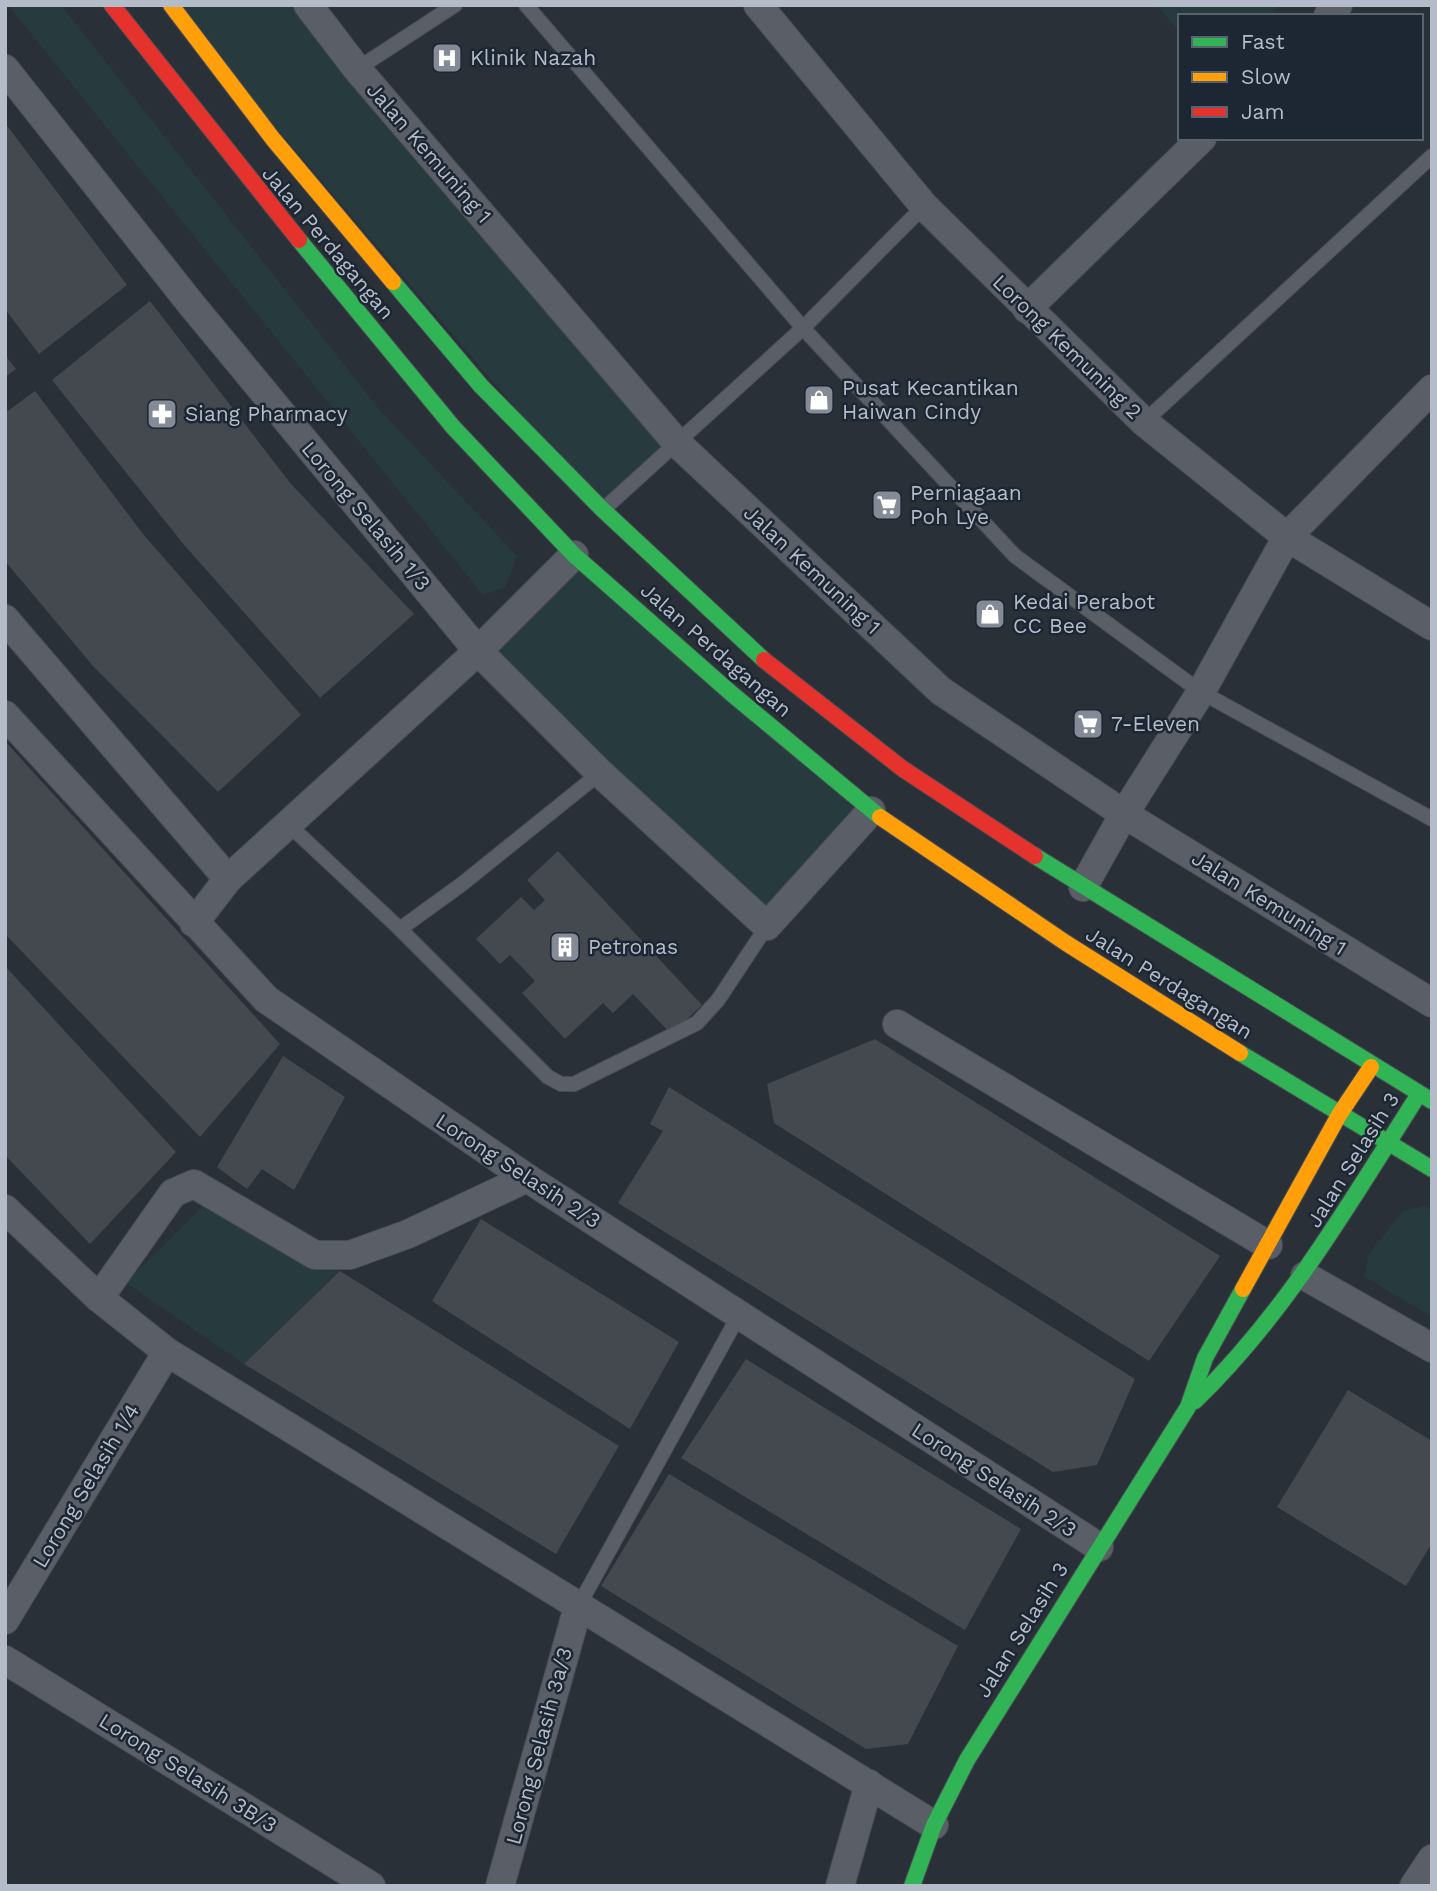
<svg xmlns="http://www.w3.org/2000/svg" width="1437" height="1891" font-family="'Work Sans',sans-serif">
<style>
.green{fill:#273a3e}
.building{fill:#444950}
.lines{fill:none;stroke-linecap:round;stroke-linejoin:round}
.lane-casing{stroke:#484c53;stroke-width:16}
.street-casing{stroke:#484c53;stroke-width:30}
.fast-casing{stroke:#484c53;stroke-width:18}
.slow-casing{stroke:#484c53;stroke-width:18}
.jam-casing{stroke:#484c53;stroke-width:18}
.lane{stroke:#5a5e66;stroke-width:14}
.street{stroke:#5a5e66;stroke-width:28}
.fast{stroke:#30b455;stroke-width:16}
.slow{stroke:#ff9f0a;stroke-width:16}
.jam{stroke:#e5322d;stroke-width:16}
.labels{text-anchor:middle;stroke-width:5;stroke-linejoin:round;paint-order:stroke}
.poi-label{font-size:21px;fill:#b4bcc9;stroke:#1d2633;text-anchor:start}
.street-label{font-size:21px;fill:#b4bcc9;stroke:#1d2633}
</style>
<rect width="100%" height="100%" fill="#2a3038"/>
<g class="green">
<path d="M8,5H61L379,409L517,556L505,587L483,595Z"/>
<path d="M171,5H308L677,443L603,510Z"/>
<path d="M1156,5H1280L1269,16H1180V32Z"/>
<path d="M574,555L871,811L767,926L478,651Z"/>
<path d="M214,1195L340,1271L244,1364L126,1283Z"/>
<path d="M1424,1206L1432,1210V1317L1365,1277L1368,1255L1403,1211Z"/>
</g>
<g class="building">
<path d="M5,123L127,285L39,354L5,309Z"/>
<path d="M150,301L291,484L414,614L320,698L185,546L52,380Z"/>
<path d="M5,355L16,369L5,377Z"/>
<path d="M35,391L143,534L301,715L218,792L93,666L5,561V413Z"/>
<path d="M5,741L280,1044L200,1137L5,934Z"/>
<path d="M558,851L702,1005L671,1034L633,994L613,1013L603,1003L565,1039L522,993L535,981L510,955L500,964L476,939L521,897L534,910L545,900L527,880Z"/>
<path d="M5,966L176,1152L90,1244L5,1155Z"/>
<path d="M875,1039L1220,1256L1149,1361L774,1123L767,1084Z"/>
<path d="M283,1056L345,1097L294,1190L262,1169L247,1189L217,1167Z"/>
<path d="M669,1087L1135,1379L1097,1465L1053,1472L618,1203L663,1131L650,1124Z"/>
<path d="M481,1219L679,1342L630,1429L432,1301Z"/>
<path d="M340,1271L619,1446L556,1554L244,1364Z"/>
<path d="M746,1359L1021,1529L965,1630L681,1458Z"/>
<path d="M1348,1390L1432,1441V1543L1406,1586L1277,1507Z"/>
<path d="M669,1474L958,1646L908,1744L866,1749L601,1586Z"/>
</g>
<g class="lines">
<g class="lane-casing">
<g id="lane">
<path d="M526,5L803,328L1015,556L1201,692L1432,819"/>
<path d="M357,69L455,5"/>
<path d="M1144,422L1432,156"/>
<path d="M605,508L803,328L924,206"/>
<path d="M288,824L400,929L462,884L600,773"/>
<path d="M400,929L548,1077L561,1084H574L697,1023L718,1000L767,926"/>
<path d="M578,1607L739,1315"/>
</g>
</g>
<g class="street-casing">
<g id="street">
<path d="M308,5L357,69L677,443L941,691L1124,814L1432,1003"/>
<path d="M758,5L924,206L1144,422L1287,537L1432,626"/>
<path d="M1328,16L1338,5"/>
<path d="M5,69L191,304L478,651L600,773L767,926L871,811"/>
<path d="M1027,309L1202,138"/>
<path d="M5,619L228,879"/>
<path d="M5,715L266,999L527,1178L1099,1547"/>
<path d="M1083,887L1124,814L1201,692L1287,537L1432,389"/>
<path d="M194,923L228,879L478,651L574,555"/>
<path d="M897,1024L1268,1245"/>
<path d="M5,1209L99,1298L167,1352L934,1825"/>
<path d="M1305,1276L1432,1348"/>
<path d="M99,1298L173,1193L194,1184L315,1255H350L408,1234L527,1178"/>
<path d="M5,1620L167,1352"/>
<path d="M5,1660L371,1886"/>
<path d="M500,1886L578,1607"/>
<path d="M840,1886L869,1784"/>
<path d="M1414,1886L1432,1859"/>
</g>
</g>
<g class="fast-casing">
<g id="fast">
<path d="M299,240L453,427L574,555L732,694L880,817"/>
<path d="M393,282L481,386L603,510L764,660"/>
<path d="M1035,856L1432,1101"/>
<path d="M1240,1053L1432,1169"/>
<path d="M1195,1401C1288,1311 1350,1202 1419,1094"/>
<path d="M912,1886L934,1825L967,1760L1188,1407L1205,1358L1243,1289"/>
</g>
</g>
<g class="slow-casing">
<g id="slow">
<path d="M171,5L273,139L393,282"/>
<path d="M880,817L1066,943L1240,1053"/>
<path d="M1243,1289L1339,1115L1371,1067"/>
</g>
</g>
<g class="jam-casing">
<g id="jam">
<path d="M112,5L299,240"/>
<path d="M764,660L903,769L1035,856"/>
</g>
</g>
<use href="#lane" class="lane"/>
<use href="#street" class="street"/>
<use href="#fast" class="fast"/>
<use href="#slow" class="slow"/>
<use href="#jam" class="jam"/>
</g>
<defs>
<g id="hospital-square" transform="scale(1.575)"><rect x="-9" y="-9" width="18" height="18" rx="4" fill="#848b96" stroke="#1d2633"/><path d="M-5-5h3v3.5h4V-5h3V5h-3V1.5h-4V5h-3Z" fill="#fff"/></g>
<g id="shop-square" transform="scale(1.575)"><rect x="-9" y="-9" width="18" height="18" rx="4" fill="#848b96" stroke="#1d2633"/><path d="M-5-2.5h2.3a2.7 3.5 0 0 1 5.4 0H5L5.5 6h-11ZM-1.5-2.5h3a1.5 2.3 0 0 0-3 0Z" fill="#fff"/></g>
<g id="pharmacy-square" transform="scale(1.575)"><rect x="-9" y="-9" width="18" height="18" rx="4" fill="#848b96" stroke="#1d2633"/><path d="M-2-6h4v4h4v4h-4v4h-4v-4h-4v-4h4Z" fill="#fff"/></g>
<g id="supermarket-square" transform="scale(1.575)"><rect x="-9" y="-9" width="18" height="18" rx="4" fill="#848b96" stroke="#1d2633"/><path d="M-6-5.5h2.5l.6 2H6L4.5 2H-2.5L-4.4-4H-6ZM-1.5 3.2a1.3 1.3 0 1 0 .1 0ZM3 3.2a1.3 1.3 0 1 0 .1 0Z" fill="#fff"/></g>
<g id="building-square" transform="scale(1.575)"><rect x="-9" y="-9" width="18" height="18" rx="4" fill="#848b96" stroke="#1d2633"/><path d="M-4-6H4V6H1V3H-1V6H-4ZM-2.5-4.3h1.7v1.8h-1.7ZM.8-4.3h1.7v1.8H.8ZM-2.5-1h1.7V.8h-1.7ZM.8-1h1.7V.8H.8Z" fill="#fff"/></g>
</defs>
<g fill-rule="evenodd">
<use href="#hospital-square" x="447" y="58"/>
<use href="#shop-square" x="819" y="400"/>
<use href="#pharmacy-square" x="162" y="414"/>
<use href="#supermarket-square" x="887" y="505"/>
<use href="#shop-square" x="990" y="614"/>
<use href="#supermarket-square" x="1088" y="724"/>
<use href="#building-square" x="565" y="947"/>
</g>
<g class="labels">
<g class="poi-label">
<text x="470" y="65">Klinik Nazah</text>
<text x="842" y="395">Pusat Kecantikan<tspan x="842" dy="24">Haiwan Cindy</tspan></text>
<text x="185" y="421">Siang Pharmacy</text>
<text x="910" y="500">Perniagaan<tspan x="910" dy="24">Poh Lye</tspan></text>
<text x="1013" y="609">Kedai Perabot<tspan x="1013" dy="24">CC Bee</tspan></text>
<text x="1111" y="731">7-Eleven</text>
<text x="588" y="954">Petronas</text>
</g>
<g class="street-label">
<text transform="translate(429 153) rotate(49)" y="7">Jalan Kemuning 1</text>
<text transform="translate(328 243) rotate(50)" y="7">Jalan Perdagangan</text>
<text transform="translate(1067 347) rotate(44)" y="7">Lorong Kemuning 2</text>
<text transform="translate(366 516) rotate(50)" y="7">Lorong Selasih 1/3</text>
<text transform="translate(812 570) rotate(43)" y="7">Jalan Kemuning 1</text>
<text transform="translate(716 650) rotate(41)" y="7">Jalan Perdagangan</text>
<text transform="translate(1269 903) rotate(32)" y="7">Jalan Kemuning 1</text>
<text transform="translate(1169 983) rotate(32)" y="7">Jalan Perdagangan</text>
<text transform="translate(1353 1160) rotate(-58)" y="7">Jalan Selasih 3</text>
<text transform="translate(518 1171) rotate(33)" y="7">Lorong Selasih 2/3</text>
<text transform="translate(994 1480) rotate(33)" y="7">Lorong Selasih 2/3</text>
<text transform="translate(86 1486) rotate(-59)" y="7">Lorong Selasih 1/4</text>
<text transform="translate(1022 1630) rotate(-58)" y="7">Jalan Selasih 3</text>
<text transform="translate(539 1746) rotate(-75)" y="7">Lorong Selasih 3a/3</text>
<text transform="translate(188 1773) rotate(32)" y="7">Lorong Selasih 3B/3</text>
</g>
</g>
<rect width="1437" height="1891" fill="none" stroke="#b4bcc9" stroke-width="14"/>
<rect x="1178" y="14" width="245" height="126" fill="#1d2633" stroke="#59626f" stroke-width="2"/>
<rect x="1192" y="37" width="35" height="10" fill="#30b455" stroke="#59626f" stroke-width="2"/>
<text x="1241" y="49" font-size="21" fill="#b4bcc9">Fast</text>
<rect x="1192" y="72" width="35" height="10" fill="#ff9f0a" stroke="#59626f" stroke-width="2"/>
<text x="1241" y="84" font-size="21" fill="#b4bcc9">Slow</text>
<rect x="1192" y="107" width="35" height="10" fill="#e5322d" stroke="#59626f" stroke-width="2"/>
<text x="1241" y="119" font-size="21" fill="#b4bcc9">Jam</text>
</svg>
